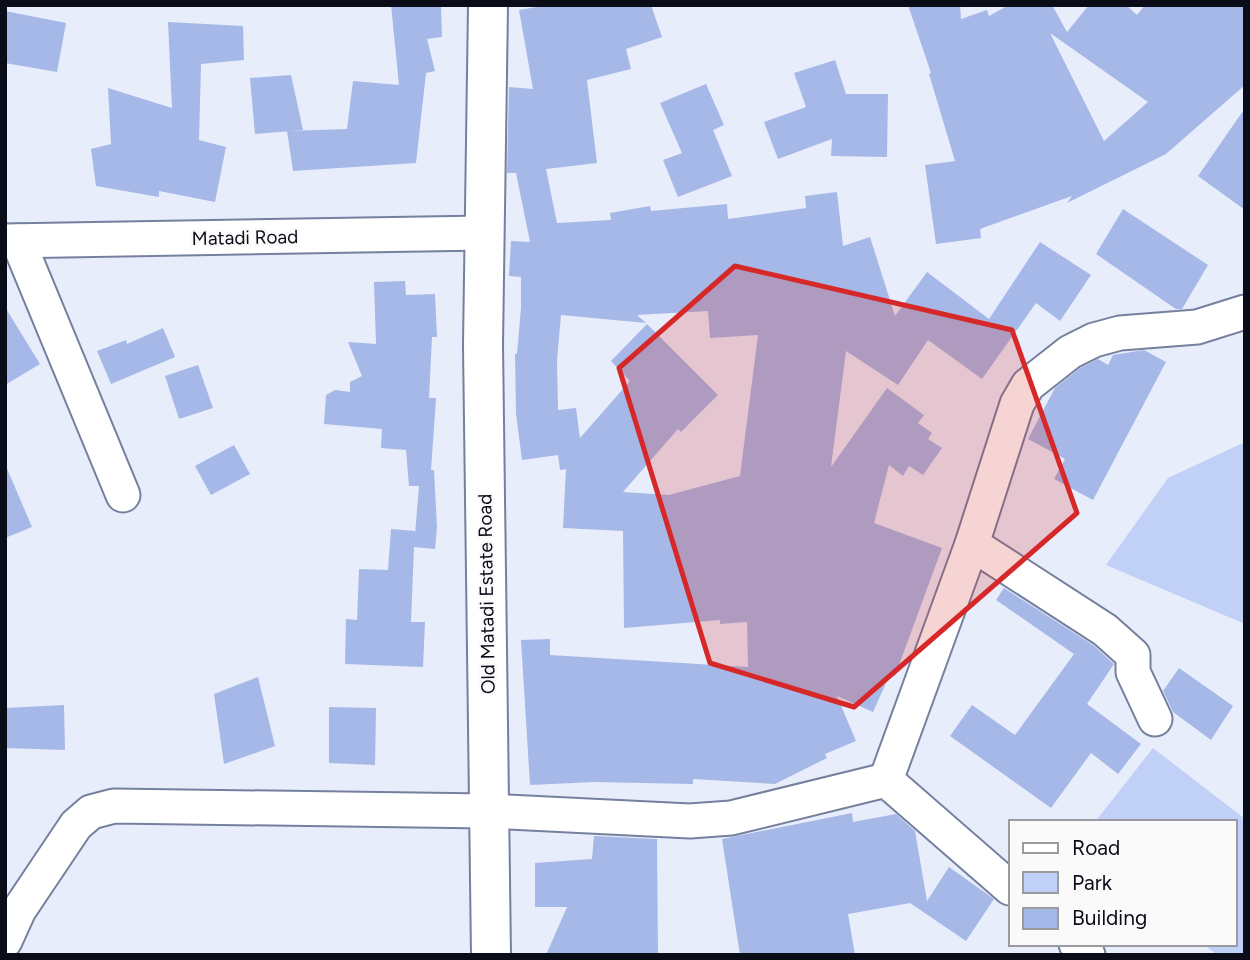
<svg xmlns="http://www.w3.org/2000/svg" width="1250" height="960" font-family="Figtree,sans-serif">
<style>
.green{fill:#c1d0f7}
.building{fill:#a6b8e7;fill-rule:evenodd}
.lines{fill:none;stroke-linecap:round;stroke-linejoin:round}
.street-casing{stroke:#74809e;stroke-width:37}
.secondary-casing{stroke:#74809e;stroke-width:42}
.street{stroke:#fff;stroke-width:33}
.secondary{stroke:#fff;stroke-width:38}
.marked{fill:#d62828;fill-opacity:0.2;stroke:#d62828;stroke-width:5;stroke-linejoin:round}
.labels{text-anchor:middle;stroke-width:5;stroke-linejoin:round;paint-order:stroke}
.street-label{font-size:19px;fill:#0a0d18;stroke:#fafafa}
</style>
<rect width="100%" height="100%" fill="#e8edfb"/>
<g class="green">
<path d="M1245,442V624L1106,565L1168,478Z"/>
<path d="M1153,748L1245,819V955H1217L1203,944H1234V822H1095Z"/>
</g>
<g class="building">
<path d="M391,5H441L442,37L427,39L435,71L426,73L416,163L293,171L287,131L347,129L353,81L399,85Z"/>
<path d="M549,5H651L662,37L626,49L631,69L587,80L597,163L546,169L557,223L611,220L610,213L650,206L651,211L727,204L728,219L806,208L805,196L837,192L843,246L870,237L895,316L927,272L989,319L1040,242L1091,275L1060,321L1036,303L982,379L928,340L898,385L846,351L831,467L887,388L924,415L918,423L932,433L928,439L942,448L923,475L909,466L903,476L889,465L874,523L942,548L895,676L890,674L873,712L837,696L856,741L825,754L827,758L775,784L693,779V784L594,782L530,785L521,640L550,639V655L748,667L747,622L720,624V620L624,628L623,531L563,528L566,469L560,470L558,455L522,460L516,414L515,354H517L521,308V277L509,276L511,241L530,242L516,173H507L509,87L533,89L519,10ZM708,311L710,338L758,335L740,476L669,495L623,492L678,429L681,432L718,395L647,324L611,361L630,381L580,438L576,408L558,410L557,360L561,315L646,323L637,315Z"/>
<path d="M908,5H960L961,19L987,10L989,16L1009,5H1052L1067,32L1089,5H1126L1137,15L1145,5H1245V85L1166,154L1067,203L1072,196L980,229L981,238L936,244L925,165L955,161L929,74L931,73ZM1050,33L1148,102L1104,141Z"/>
<path d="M5,11L66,23L57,72L5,63Z"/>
<path d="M168,22L243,26L244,60L201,64L199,140L226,147L215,202L159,191V197L96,186L91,149L111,144L108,88L172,108Z"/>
<path d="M835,60L846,94H888L887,157L831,156L832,139L778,159L764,122L806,107L794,73Z"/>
<path d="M291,75L303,130L255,134L250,78Z"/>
<path d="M706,84L724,125L713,130L732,176L678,197L663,160L682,153L660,103Z"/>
<path d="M1245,108V210L1198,176Z"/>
<path d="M1123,209L1208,265L1182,309H1176L1096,254Z"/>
<path d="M405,281L406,295L435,294L437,337H432L429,398H436L431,470H434L437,527L435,549L414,547L411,622H425L423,667L345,664L346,619L357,620L359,569L388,570L391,529L415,531V534L419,486H409L406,450L381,448L382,429L324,424L326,395L335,390L350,392V382L362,376L348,342L376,344L374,282Z"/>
<path d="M5,307L40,364L5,385Z"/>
<path d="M163,328L175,357L111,384L97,351L126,340L127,344Z"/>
<path d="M1144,350L1166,362L1093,500L1054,479L1065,459L1028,439L1055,388L1080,368L1098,359L1108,365L1113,355Z"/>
<path d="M198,365L213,408L179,419L165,376Z"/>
<path d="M234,445L250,474L211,495L195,466Z"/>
<path d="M5,464L32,527L5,538Z"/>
<path d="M1004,588L1093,645L1114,664L1087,704L1141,744L1118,774L1091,753L1051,808L950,736L972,705L1015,735L1074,654L996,600Z"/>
<path d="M1179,668L1233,706L1211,740L1173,712L1163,691Z"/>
<path d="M258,677L275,746L224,764L214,694Z"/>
<path d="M64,705L65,750L5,748V708Z"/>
<path d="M329,707L376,708L375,765L329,763Z"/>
<path d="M852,813L853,822L896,814L915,831L927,901L949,867L994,899L966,941L910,903L848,914L855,955H740L722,839Z"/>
<path d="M594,836L657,839L658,955H546L567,907H535V863L592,859Z"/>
</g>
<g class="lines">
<g class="street-casing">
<g id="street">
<path d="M5,241L484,233"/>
<path d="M18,241L123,495"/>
<path d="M972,544L1105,630L1133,655V672L1155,719"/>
<path d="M886,780L972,544L1017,404L1028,385L1070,352L1094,340L1120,333L1197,327L1245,312"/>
<path d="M5,941L19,910L76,825L91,812L114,806L488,811L690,821L731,818L886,780L1010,888"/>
<path d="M1076,944L1088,955"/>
</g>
</g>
<g class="secondary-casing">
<path id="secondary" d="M488,5L483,345L491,955"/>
</g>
<use href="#street" class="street"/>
<use href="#secondary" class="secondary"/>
</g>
<path class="marked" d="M735,266L1012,330L1077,513L854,707L710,663L619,368Z"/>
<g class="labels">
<g class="street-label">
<text transform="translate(245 237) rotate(-1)" y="7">Matadi Road</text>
<text transform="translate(486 594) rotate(-91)" y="7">Old Matadi Estate Road</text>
</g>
</g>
<rect width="1250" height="960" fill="none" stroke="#0a0d18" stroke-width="14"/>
<rect x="1009" y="820" width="228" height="126" fill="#fafafa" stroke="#9a9ba0" stroke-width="2"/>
<rect x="1023" y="843" width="35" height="10" fill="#ffffff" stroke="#9a9ba0" stroke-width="2"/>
<text x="1072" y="855" font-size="21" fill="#0a0d18">Road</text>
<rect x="1023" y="872" width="35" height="21" fill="#c1d0f7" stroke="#9a9ba0" stroke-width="2"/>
<text x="1072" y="890" font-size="21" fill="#0a0d18">Park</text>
<rect x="1023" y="908" width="35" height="21" fill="#a6b8e7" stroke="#9a9ba0" stroke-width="2"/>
<text x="1072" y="925" font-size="21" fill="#0a0d18">Building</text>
</svg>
